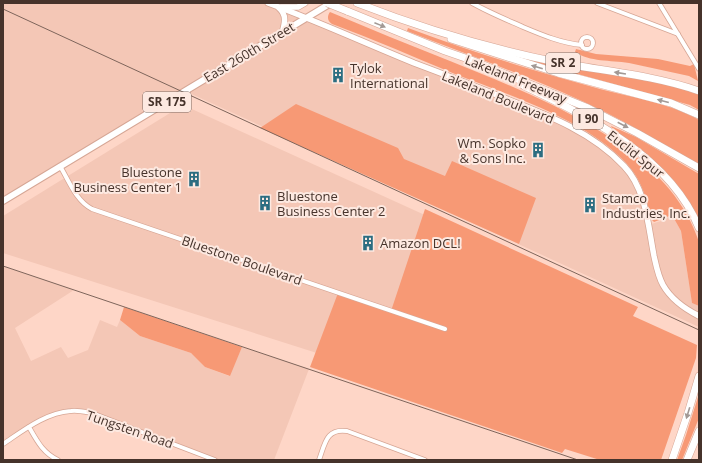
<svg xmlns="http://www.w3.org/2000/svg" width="702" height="463" font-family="'Open Sans',sans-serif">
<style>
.built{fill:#f4c7b6}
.green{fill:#f79975}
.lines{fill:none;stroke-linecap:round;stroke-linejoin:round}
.street-casing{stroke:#d6a695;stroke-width:5.5}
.secondary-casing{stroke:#d6a695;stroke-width:7}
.primary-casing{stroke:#d6a695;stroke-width:8}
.highway-casing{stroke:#d6a695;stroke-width:8}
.street{stroke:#fff;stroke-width:4}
.secondary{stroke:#fff;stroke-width:5.5}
.primary{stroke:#fff;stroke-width:6}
.highway{stroke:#fff;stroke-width:7}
.rail{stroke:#7e655b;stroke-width:1}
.highway-bridge-casing{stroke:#d6a695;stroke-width:8;stroke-linecap:butt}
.highway-bridge{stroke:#fff;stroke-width:7}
.oneway{fill:#a29995}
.labels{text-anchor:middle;stroke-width:4;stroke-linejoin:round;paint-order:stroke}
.shield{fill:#fde9e1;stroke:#7d6a62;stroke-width:1}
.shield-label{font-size:12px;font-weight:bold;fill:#46332b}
.street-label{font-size:13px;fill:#46332b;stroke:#fde9e1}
.poi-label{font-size:13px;fill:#46332b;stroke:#fde9e1;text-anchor:start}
</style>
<rect width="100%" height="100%" fill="#fed6c7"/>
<g class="built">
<path d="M3,3H268L535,110L602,147L636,181L648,225L661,221L672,215L681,231L692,303L699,306V327L185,91L3,201Z"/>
<path d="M183,105L594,292L540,424L3,253V216Z"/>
<path d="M3,266L74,290L15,328L31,361L61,347L68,358L88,350L100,320L117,327L120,320L140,336L191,353L205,367L229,376L242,347L309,369L274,460H215L92,413L72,410L54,414L3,444Z"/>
</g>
<g class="green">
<path d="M330,12C370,29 410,45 450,61C536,96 668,145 699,242V306L692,303L681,231L672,215L654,222L652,220C646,198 642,180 626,163C587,120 509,95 455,74C414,57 373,39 332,24C327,21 327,16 330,12Z"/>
<path d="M408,28C471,52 535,71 600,89C631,97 672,104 699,120V166C669,147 638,129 607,113C542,81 474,57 407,31Z"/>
<path d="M576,49L596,54L658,59L690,66L694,64L698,81L689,76C669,72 649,67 629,63C610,60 590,62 575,52Z"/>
<path d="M535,60C590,70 646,77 699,94V110L690,105L534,62Z"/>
<path d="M296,104L398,148L404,159L445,176L452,161L536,198L519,244L260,128Z"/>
<path d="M611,126L636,137L699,174V221C689,200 676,182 659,166C648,157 615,137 611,126Z"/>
<path d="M425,209L638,307L633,316L697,345L696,358L661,460H600L565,449L562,453L310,367L338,293L391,311Z"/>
<path d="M124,307L242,347L230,376L205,367L191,353L140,336L120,320Z"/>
<path d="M699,394V418L682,460H677L686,435Z"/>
</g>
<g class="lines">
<g class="street-casing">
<g id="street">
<path d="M472,3C488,12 505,19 523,27C542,35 561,43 582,45"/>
<path d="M597,3L678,34"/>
<path d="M659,3L699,69"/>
<circle cx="587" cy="43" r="6"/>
<path d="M60,166C69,181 76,201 92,209L445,329"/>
<path d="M29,427C37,441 43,453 58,460"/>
<path d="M3,444C24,430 45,413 71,411C77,410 86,412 92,413L215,460"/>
<path d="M319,460C325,444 326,428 347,431L425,460"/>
</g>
</g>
<g class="secondary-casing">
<g id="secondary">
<path d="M268,3C317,21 365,43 414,63C446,75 478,87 509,100C550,116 593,133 624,166C646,189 648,225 654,256C656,265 658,276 663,285C671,299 685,309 699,316"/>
<path d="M281,7H298L305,3"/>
<path d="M279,8C287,15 285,23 282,33"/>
</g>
</g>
<g class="primary-casing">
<path id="primary" d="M3,201L331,3"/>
</g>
<g class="highway-casing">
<g id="highway">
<path d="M357,3C421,28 488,48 556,62C603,71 653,75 699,91"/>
<path d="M347,11L445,51L471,60L588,108L637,133L699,168"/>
<path d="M451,39L558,73L671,103L699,115"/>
<path d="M524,86C590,117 670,157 699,228"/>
<path d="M672,460L688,413L699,376"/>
<path d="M687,460L699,431"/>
</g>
</g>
<use href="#street" class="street"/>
<use href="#secondary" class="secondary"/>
<use href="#primary" class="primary"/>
<use href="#highway" class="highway"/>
<g class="rail">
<path d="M3,9L699,330"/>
<path d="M3,266L578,460"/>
</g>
<g class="highway-bridge-casing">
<path id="highway-bridge" d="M327,3L347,11"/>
</g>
<use href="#highway-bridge" class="highway-bridge"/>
</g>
<defs><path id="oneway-solid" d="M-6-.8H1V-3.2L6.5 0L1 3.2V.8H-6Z"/></defs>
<g class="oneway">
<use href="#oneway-solid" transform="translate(380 25) rotate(22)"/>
<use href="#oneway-solid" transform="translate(537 67) rotate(-164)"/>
<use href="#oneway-solid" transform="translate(620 73) rotate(-171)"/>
<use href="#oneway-solid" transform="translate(663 101) rotate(-165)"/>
<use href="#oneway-solid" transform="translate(623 125) rotate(27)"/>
<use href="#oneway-solid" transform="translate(688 413) rotate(107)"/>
</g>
<defs>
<g id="building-bare" transform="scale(1.2)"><path d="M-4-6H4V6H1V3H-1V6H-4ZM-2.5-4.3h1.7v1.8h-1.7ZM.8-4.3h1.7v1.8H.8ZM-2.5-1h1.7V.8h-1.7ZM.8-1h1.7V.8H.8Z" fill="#2c6d81" stroke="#fde9e1" stroke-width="2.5" paint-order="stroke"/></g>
</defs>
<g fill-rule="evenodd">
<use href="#building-bare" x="338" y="75"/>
<use href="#building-bare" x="538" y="150"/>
<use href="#building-bare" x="194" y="179"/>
<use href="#building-bare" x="265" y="203"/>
<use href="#building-bare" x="590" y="205"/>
<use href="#building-bare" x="368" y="243"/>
</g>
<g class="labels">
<g class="shield">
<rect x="546" y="53" width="34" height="20" rx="3"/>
<rect x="143" y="92" width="48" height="20" rx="3"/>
<rect x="573" y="109" width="30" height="20" rx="3"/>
</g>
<g class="shield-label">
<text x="563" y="67">SR 2</text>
<text x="167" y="106">SR 175</text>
<text x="588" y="123">I 90</text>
</g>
<g class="street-label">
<text transform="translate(249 52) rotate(-31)" y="5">East 260th Street</text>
<text transform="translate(516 79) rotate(22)" y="5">Lakeland Freeway</text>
<text transform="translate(498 97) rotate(22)" y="5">Lakeland Boulevard</text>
<text transform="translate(636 154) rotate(38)" y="5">Euclid Spur</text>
<text transform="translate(242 260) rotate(19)" y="5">Bluestone Boulevard</text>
<text transform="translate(130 429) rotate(19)" y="5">Tungsten Road</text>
</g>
<g class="poi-label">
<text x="350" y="73">Tylok<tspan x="350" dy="15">International</tspan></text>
<text x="526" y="148" text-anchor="end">Wm. Sopko<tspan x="526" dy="15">&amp; Sons Inc.</tspan></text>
<text x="182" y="177" text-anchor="end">Bluestone<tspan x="182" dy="15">Business Center 1</tspan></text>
<text x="277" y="201">Bluestone<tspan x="277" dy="15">Business Center 2</tspan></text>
<text x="602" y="203">Stamco<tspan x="602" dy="15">Industries, Inc.</tspan></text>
<text x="380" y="248">Amazon DCL!</text>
</g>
</g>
<rect width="702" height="463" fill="none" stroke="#46332b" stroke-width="8"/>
</svg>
